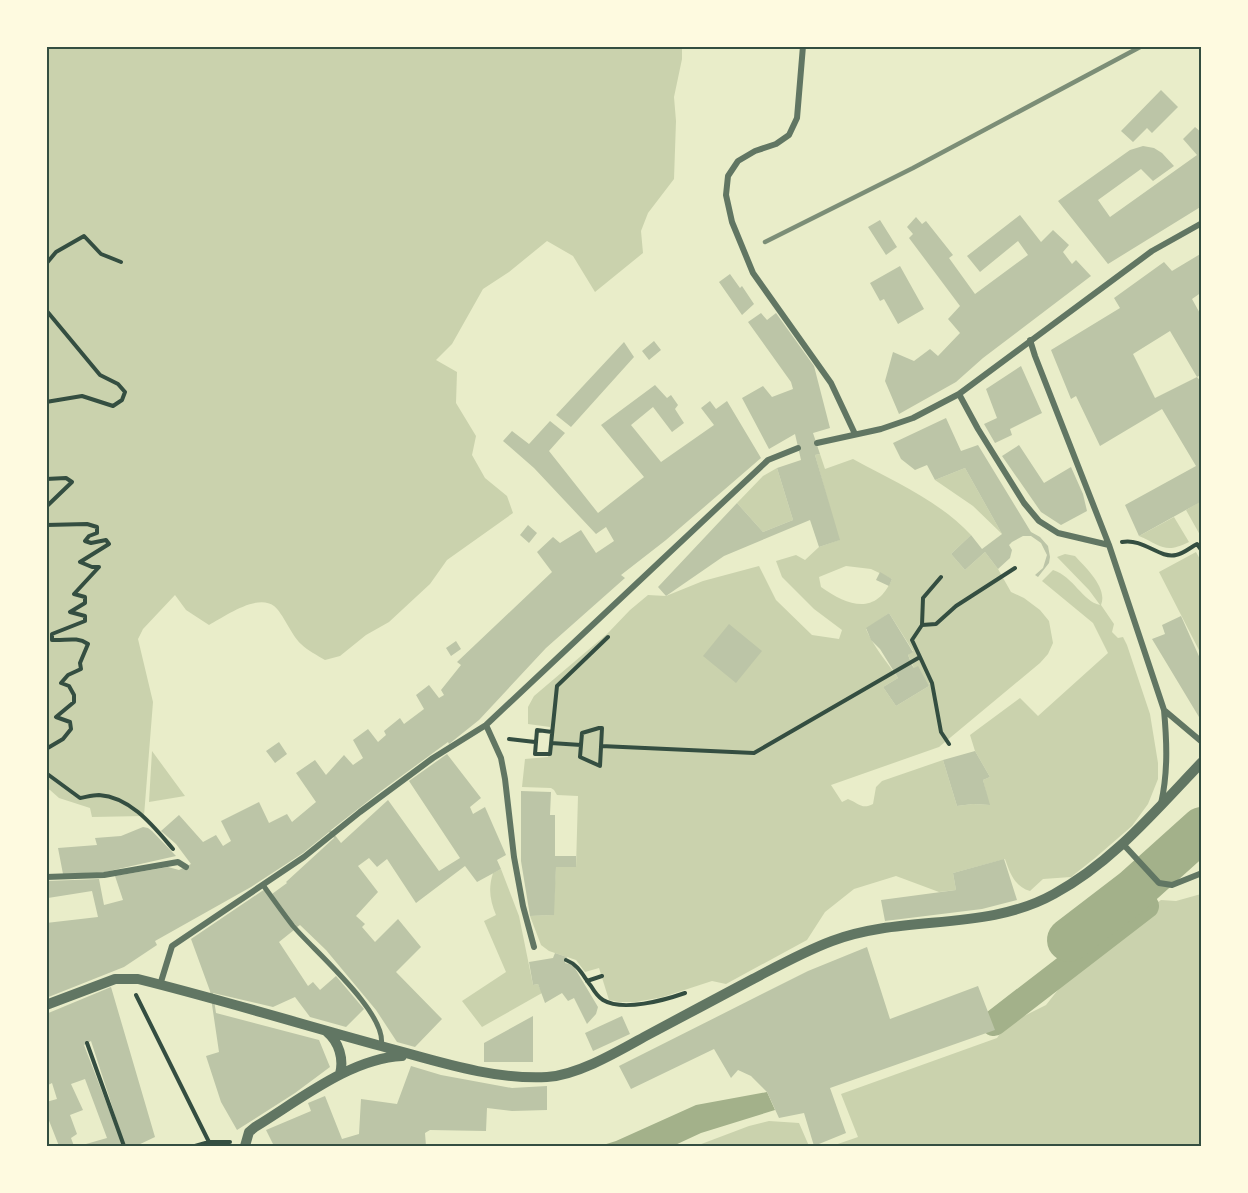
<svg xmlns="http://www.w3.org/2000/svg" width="1248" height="1193" viewBox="0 0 1248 1193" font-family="Lato,sans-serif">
<rect width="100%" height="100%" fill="#e9edc9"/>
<!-- green -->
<path fill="#cad2ad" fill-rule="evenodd" d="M47 47H682V59L674 97 676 121 674 179 648 213 641 231 643 253 595 292 573 256 547 241 509 272 483 289 452 344 436 360 457 372 456 403 476 436 472 455 485 478 507 496 513 513 447 560 430 584 389 622 366 635 340 656 325 660C317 655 308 651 301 644 291 635 283 613 274 606 257 593 224 617 209 625L186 610 175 595 143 629 138 639 153 702 144 816 92 817 90 808 59 798 50 790 47 789Z
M820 454 825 469 853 459C895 482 938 500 971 535L951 554 965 570 985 552 998 569 1011 592 1024 598 1040 610 1049 621 1053 643 1048 654 1040 663 939 747 831 785 842 802 848 799C858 803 862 810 873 804L876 787 882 781 943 760 957 806 973 804 989 805 983 780 990 777 975 751 970 735 1020 698 1038 716 1108 653 1093 623 1042 581 1053 570C1074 577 1082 601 1100 605L1089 590 1057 557 1065 554 1075 556C1086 568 1108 588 1101 605L1114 624 1112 632 1118 638 1123 637 1127 645 1150 714 1158 763V779L1148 804 1132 826 1095 858 1071 877 1043 879 1030 891C1014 886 1010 873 1005 859L953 873 956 890 939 892 896 876 854 889 825 912 807 940 726 984 712 981 663 997 636 1002H619L609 1000 599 968 585 972 576 960 549 951 541 945 530 916 553 915 556 867H576L578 796 557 795 554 790 551 788 522 787 525 759 548 757 550 727 528 724V707L534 696 607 634 630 610 648 595 666 596 703 581 759 566 776 600 812 635 839 639 842 630 814 609 782 577 776 561 796 555 805 560 819 547 839 540 815 455ZM846 566 871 569 892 579C876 616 848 606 821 587L819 577ZM889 613 913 651 908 655 914 668 929 686 896 706 883 687 898 678C887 662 873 646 866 629Z
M777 468 793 520 763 532 737 503 763 476Z
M965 468 1002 534 973 506 935 480Z
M1201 501V535H1200L1186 510Z
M1174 517 1189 542C1165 554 1162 546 1139 536Z
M1196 552 1201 561V654L1159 572Z
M152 751 185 796 149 802Z
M501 869 519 916 533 985 538 984 542 993 482 1027 462 1001 506 972 484 921 496 915C490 900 488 889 493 873Z
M1201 894V1146H832L858 1137 841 1094 997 1038 1006 1025 1046 1005 1069 976 1064 969 1161 900 1176 901Z
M769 1121 799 1123 809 1146H696L749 1126Z"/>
<!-- water -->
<path fill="#a3b18a" d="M767 1092 775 1110 701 1133 673 1146H600L616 1141 696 1105Z"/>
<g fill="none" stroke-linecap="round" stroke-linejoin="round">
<!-- canal -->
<path stroke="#a3b18a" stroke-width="26" d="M994 1023 1146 906"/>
<!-- river -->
<path stroke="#a3b18a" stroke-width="44" d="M1069 940 1133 891 1202 829"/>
</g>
<!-- building -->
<path fill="#bcc5a7" d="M1161 90 1178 107 1152 133 1147 128 1133 142 1121 131Z
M1195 127 1202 133V206L1108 264 1058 201 1130 150 1143 146 1154 148 1162 153 1174 166 1153 181 1141 169 1098 200 1110 217 1197 155 1183 139Z
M1020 215 1041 242 1053 230 1069 245 1063 252 1072 264 1076 260 1091 276 983 358 956 382 899 414 885 381 893 352 914 361 930 349 938 356 960 333 948 319 960 306 909 238 913 234 907 227 916 217 922 224 926 221 953 255 949 258 975 294 1028 255 1018 241 980 272 967 256Z
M880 220 897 247 886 255 868 227Z
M1202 253V292L1192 299 1202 317V374L1197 377 1170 331 1133 354 1155 398 1197 377 1202 383V501L1139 536 1125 505 1196 466 1162 409 1100 446 1076 396 1071 399 1051 350 1120 308 1114 298 1164 262 1172 271Z
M900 266 924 309 898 324 884 299 880 301 870 283Z
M730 274 740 288 742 286 754 304 742 315 719 282Z
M761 313 767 320 776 313 814 366 830 428 813 433 820 454 815 455 840 540 819 547 810 520 724 556 666 596 658 587 737 503 763 532 793 520 777 468 801 460 795 434 769 449 742 398 763 386 772 397 793 389 791 382 748 322Z
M654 341 661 350 649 360 642 351Z
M624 342 634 357 571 427 556 415Z
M1021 366 1042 413 1010 429 1012 435 995 443 984 424 997 418 986 389Z
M655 385 667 398 671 395 678 405 675 409 684 423 672 432 653 407 631 425 661 462 714 425 701 408 710 401 716 409 727 401 761 458 666 540 621 575 625 578 546 648 479 720 449 744 448 742 381 791 331 830 341 843 388 800 439 871 460 858 409 781 447 754 481 798 470 807 473 814 485 807 506 855 497 860 501 869 477 882 465 866 416 903 387 859 377 867 369 858 358 866 378 892 356 916 365 924 362 927 375 942 398 919 421 947 396 972 442 1019 415 1047 397 1042 376 1010 326 950 300 925 297 927 272 894 287 883 286 882 334 838 329 832 303 853 251 887 155 941 157 945 124 967 46 998V923L98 917 92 891 48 898 46 881 99 879 104 905 123 900 115 876 168 867 179 870 191 864 176 844 161 831 179 815 203 842 216 835 223 846 231 841 221 821 259 802 269 823 287 814 292 822 316 802 296 773 315 760 326 775 344 755 353 765 363 758 353 740 368 729 378 742 386 735 384 731 400 718 404 724 424 709 416 695 429 685 439 698 444 695 441 690 461 665 457 662 552 572 537 552 553 537 560 543 581 530 596 553 614 541 606 527 596 534 534 468 503 441 512 431 529 444 550 421 565 433 549 451 598 513 644 477 601 425Z
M946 418 961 451 978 445 1031 532 1040 537 1048 546 1050 557 1049 563 1038 577 1035 575 1043 568 1047 555 1041 543 1031 536H1023L1012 542 1009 545 1012 550 1010 558 998 569 985 552 965 570 951 554 971 535 982 549 1002 534 965 468 935 480 927 465 915 470 901 459 893 443Z
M1019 445 1044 483 1071 467 1083 494 1087 511 1061 525 1041 512 1002 456Z
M528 525 537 533 529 543 520 535Z
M880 572 892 579 889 586 876 580Z
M889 613 913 652 908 655 912 665 914 668 918 666 929 686 896 706 883 687 898 678 880 649 871 640 866 628Z
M1181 616 1202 663V722L1152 639 1165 634 1162 625Z
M729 624 762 651 736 683 703 656Z
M456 641 461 649 451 656 446 648Z
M279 742 287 754 275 763 266 751Z
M975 751 990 777 983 780 990 805 973 804 957 806 943 760Z
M521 791 551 792 550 815H555V856H576V867H556L554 915 530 916 521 861Z
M143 827 148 828 152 831 176 856 105 872 63 874 58 848 97 845 95 838 121 836Z
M1004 859 1017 900 982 909 885 921 881 900 956 890 953 873Z
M265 889 294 930 279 942 308 986 313 982 320 990 336 976 364 1009 346 1027 310 1017 295 997 273 1007 213 993 216 1013 319 1040 330 1067 295 1093 237 1130 221 1102 206 1056 219 1052 210 991 191 939Z
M867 947 890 1019 978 986 995 1030 830 1088 846 1133 814 1146 804 1113 779 1118 767 1092 751 1076 738 1070 731 1078 714 1049 631 1089 619 1066 808 971Z
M555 953 567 957 565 963 573 965 598 1007 596 1014 587 1024 574 998 568 1001 562 993 545 1003 538 984 533 985 529 962 553 958Z
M111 987 155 1137 136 1146H125L91 1041 84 1045 123 1146H79L107 1138 85 1079 71 1084 83 1110 70 1115 77 1134 71 1138 74 1146H59L46 1113V1102L57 1099 52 1083 46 1086V1014Z
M533 1016V1062H484V1043Z
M622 1016 630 1034 593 1051 585 1033Z
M411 1066 441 1075 512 1088 547 1086V1110L512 1111 487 1108 486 1131 430 1130 425 1133 426 1146H274L266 1130 311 1111 308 1103 325 1096 342 1139 359 1134 361 1099 397 1104Z"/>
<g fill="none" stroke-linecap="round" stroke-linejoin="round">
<!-- path -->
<path stroke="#344e41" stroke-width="4" d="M46 264 56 252 84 236 101 254 121 262
M46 310 100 375 118 384 125 392 122 400 113 406 82 396 46 402
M46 479 66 478 72 482 46 507
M46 525 87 524 97 527V533L89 536 85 541 91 543 106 540 109 544 80 562 92 567H99L74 594 85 597V603L70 612 85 616V621L52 634V640C66 641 76 636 88 644L80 663 81 669 68 675 61 683 69 686 74 695V702L56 717 70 722 71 729 63 739 46 749
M1122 542C1144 538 1159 559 1176 555 1183 554 1191 547 1197 544L1202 551
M922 625 936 624 956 606 1015 568
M920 657 912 640 922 625 923 598 941 577
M599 728H602L600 766 580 757 582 733Z
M552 732 537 730 535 754H550L557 686 608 637
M509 739 535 742
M551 743 581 745
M601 746 754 753 920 657 932 683 941 732 949 744
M46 773 80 798C86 797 93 795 99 795 131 797 154 827 173 849
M566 960C579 965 583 976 591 986 594 991 598 997 603 1000 623 1012 665 1000 685 993
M587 981 602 976
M136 995 209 1142H230
M87 1043 124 1146
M195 1146 209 1142"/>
<!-- pedestrian -->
<path stroke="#617663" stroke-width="5" d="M263 885C273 899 283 913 293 926 313 950 389 1014 381 1046"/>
<!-- minor -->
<path stroke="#617663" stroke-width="6" d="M803 46 797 118 789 135 776 144 755 151 738 161 728 176 726 195 732 222 753 273 831 383 855 434
M1030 340 1035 356 1109 545 1164 710 1202 742
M959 394 978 429 1024 503 1039 521 1058 533 1109 545
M817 443 881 429 913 418 959 394 1152 251 1202 223
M486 725 501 758 505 779 514 857 523 906 534 947
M1161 804C1168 772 1167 743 1164 710
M1123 844 1159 883 1172 885 1202 873
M46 877 104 875 178 862 186 867
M160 985 172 946 304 857 360 812 433 758 486 725 768 460 798 448"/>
<!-- tertiary -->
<path stroke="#617663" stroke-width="10" d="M46 1005 115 979H138C219 999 300 1024 381 1046 434 1060 491 1080 547 1077 578 1075 617 1052 644 1037 680 1018 717 998 753 979 778 966 805 951 832 941 904 914 986 932 1054 894 1113 862 1156 810 1202 762
M327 1032C339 1042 344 1059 340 1074
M245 1146 249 1132 255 1127C298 1101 351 1058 402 1056"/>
<!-- rail -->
<path stroke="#7c8e77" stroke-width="4.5" d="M765 242 913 168 1142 46"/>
</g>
<!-- border -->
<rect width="1248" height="1193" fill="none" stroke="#fefae0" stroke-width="96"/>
<rect x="48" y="48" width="1152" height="1097" fill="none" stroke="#344e41" stroke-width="2"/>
</svg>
